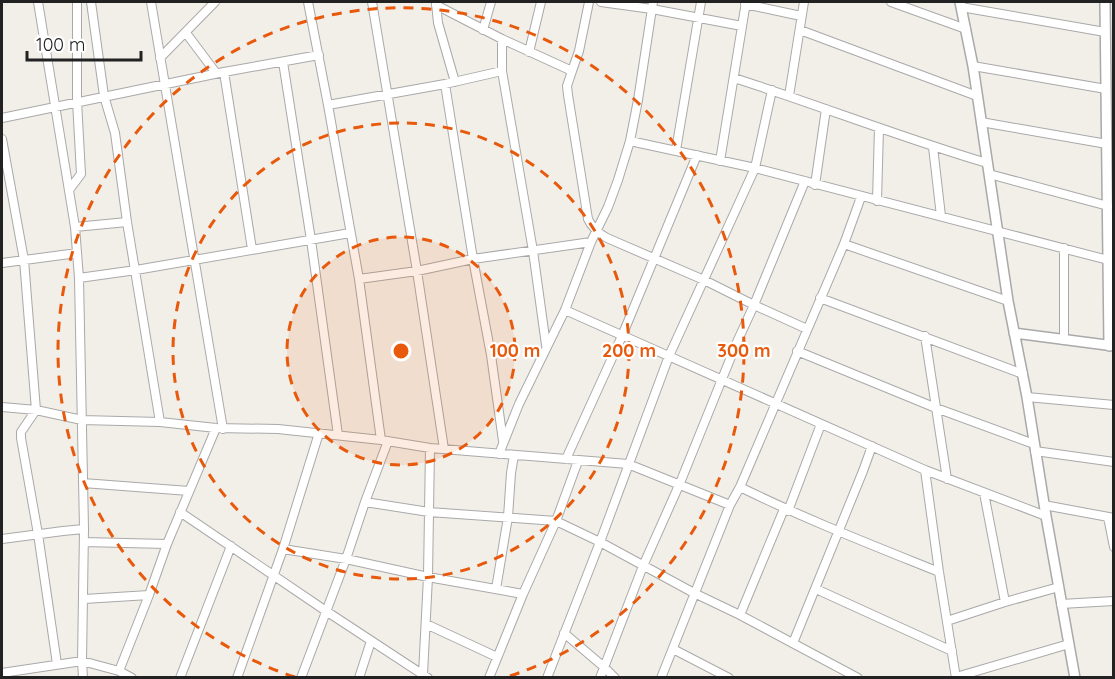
<svg xmlns="http://www.w3.org/2000/svg" width="1115" height="679" viewBox="0 0 1115 679" font-family="Quicksand,sans-serif">
<rect width="100%" height="100%" fill="#f2efe9"/>
<g fill="none" stroke-linecap="round" stroke-linejoin="round">
<!-- minor casing -->
<g stroke="#a9a9a9" stroke-width="10">
<path id="minor" d="M38 2 75 227 79 278 84 529 82 661 83 678
M91 2 104 96 115 133 127 222 160 422
M151 2 223 429
M308 2 328 105 359 279 381 440
M372 2 417 271 444 449
M601 2 652 9 742 26
M891 2 966 29
M436 3 438 23 455 82
M745 4 801 16
M436 5 502 39 572 71 567 86 568 95 588 219C592 228 598 233 607 238L704 280 754 305 807 329
M961 7 1105 32
M483 30 491 2
M800 30 977 96
M186 33 216 73
M529 52 541 2
M160 58 215 2
M283 62 311 240 338 435
M973 66 1106 89
M502 71 533 251 546 345
M572 71 579 51 589 2
M224 72 252 249
M734 78C819 105 902 138 987 163
M445 84 473 259 491 355 503 441
M789 96 804 2
M328 105 445 84 502 71V39
M2 118 224 72 319 55
M981 122 1107 144
M2 139 24 260 36 410 21 432V438L38 534 57 664
M630 141 755 168 1108 260
M933 147 941 216
M676 150 701 2
M720 161 746 2
M989 174 1108 206
M815 185 826 109
M69 190 81 174 77 101V2
M877 201 879 128
M75 227 127 222
M844 244 1008 301
M1064 248V340
M2 263 77 253
M79 278 136 270 350 233
M359 279 417 271 473 259 591 242
M820 298 1023 374
M565 310 925 470 1046 516
M925 336 947 479
M797 351 936 408 1034 444
M1027 397 1114 405
M2 407 36 410 82 420 160 422 216 428 278 429 381 440 430 448 628 464 730 505
M1035 451 1114 462
M499 454 519 404 565 310 591 242 608 207 618 180 630 141 638 100 653 2
M566 459 622 336 697 155
M925 470 939 572 956 678
M83 483 189 491
M740 487C805 519 872 545 939 572
M984 493 1005 602
M365 502 429 512 556 521 600 542 694 593 740 615 858 678
M1044 505 1114 518
M788 511 821 424
M180 512 326 611 428 678
M1108 517 1114 547
M2 539 63 531 84 529
M84 542 167 544
M283 549 346 559 428 577 523 594
M496 589 508 517 511 473 514 455
M816 589 952 651
M84 599 149 595
M1061 604 1114 601
M740 615 784 509
M947 621 1005 602 1059 587
M426 624 497 657
M564 633 604 667 615 678
M793 643 863 471 872 446
M673 649 729 678
M119 671 149 595 167 544 216 428
M2 673 82 661 119 671 132 678
M423 674 428 577 430 448
M956 677 1069 644
M180 678 231 546
M237 678 283 549 319 433
M301 678 346 559 365 502 388 441
M359 678 371 641
M489 678 523 594 556 521 578 461
M547 678 600 542 669 356 755 168 772 90
M600 678 643 566 680 483 737 342 754 305 805 181
M661 678 730 505 740 487 844 244 861 197"/>
</g>
<!-- tertiary casing -->
<g stroke="#a9a9a9" stroke-width="12">
<path id="tertiary" d="M960 2 973 66 1008 301 1027 397 1046 516 1075 678
M1105 2 1109 346
M1014 333 1114 346"/>
</g>
<!-- minor -->
<use href="#minor" stroke="#fff" stroke-width="8"/>
<!-- tertiary -->
<use href="#tertiary" stroke="#fff" stroke-width="9"/>
</g>
<!-- distance rings -->
<circle cx="401" cy="351" r="114" fill="#e8590c" fill-opacity=".12"/>
<g fill="none" stroke="#e8590c" stroke-width="3" stroke-dasharray="10 8">
<circle cx="401" cy="351" r="114"/>
<circle cx="401" cy="351" r="228"/>
<path d="M295 677A343 343 0 1 1 507 677"/>
</g>
<circle cx="401" cy="351" r="9" fill="#e8590c" stroke="#fff" stroke-width="3"/>
<g font-size="18" text-anchor="middle" font-weight="bold" fill="#e8590c" stroke="#fff" stroke-width="4.5" stroke-linejoin="round" paint-order="stroke">
<text x="515" y="357">100 m</text>
<text x="629" y="357">200 m</text>
<text x="744" y="357">300 m</text>
</g>
<!-- border -->
<rect width="1115" height="679" fill="none" stroke="#222222" stroke-width="6"/>
<!-- scale -->
<path d="M27 51v9h114v-9" fill="none" stroke="#222222" stroke-width="3"/>
<text x="36" y="51" font-size="18" fill="#222222" stroke="#ffffff" stroke-width="4.5" paint-order="stroke">100 m</text>
</svg>
